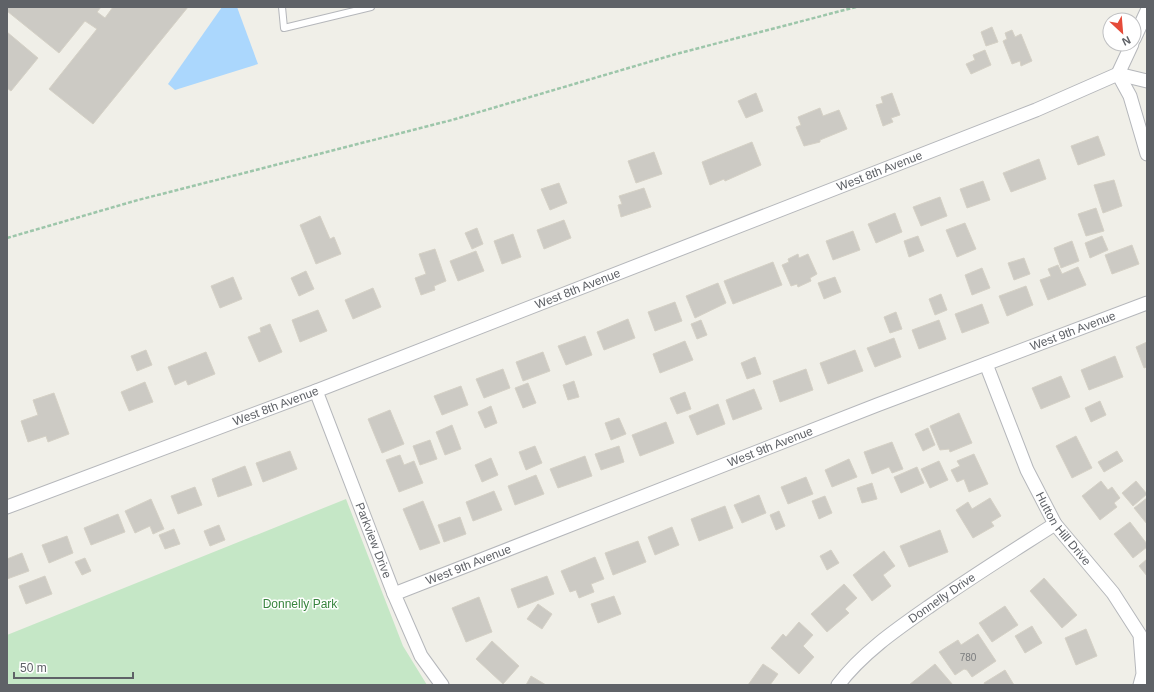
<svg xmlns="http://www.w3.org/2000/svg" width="1154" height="692" viewBox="0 0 1154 692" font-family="Helvetica,sans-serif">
<rect width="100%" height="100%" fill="#f0efe8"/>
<!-- green -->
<path fill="#c5e7c6" d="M346 499 403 646 427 685H7V635Z"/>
<!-- water -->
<path fill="#abd7fd" d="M222 7H237L258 64 175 90 168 84Z"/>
<!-- building -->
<path fill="#cccac4" stroke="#d5d1c6" d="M7 7H101L97 12 105 18 113 7H188L93 124 49 89 97 29 85 21 59 53 7 11Z
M992 27 998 42 986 46 981 32Z
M1012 30 1015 37 1021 34 1032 61 1021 66 1020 61 1012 64 1003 41 1007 39 1005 33Z
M7 32 38 58 11 91 7 88Z
M985 50 991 65 971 74 966 64 975 60 973 55Z
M756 93 763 111 746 118 738 101Z
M892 93 900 115 891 118 893 122 883 126 876 105 883 103 881 97Z
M820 108 823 116 839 110 847 129 820 140V142L804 146 796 127 801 125 798 117Z
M1098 136 1105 155 1078 165 1071 146Z
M752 142 761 165 725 181 724 179 710 185 702 162Z
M654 152 662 174 636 183 628 161Z
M1039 159 1046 179 1011 192 1003 173Z
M1114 180 1122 206 1103 213 1094 185Z
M983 181 990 200 967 208 960 189Z
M559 183 567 203 550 210 541 189Z
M644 188 651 207 621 217 618 205 622 204 619 196Z
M940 197 947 216 921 226 913 207Z
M1096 208 1104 231 1086 236 1078 214Z
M895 213 902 232 876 243 868 224Z
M320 216 330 239 334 237 341 254 316 264 300 225Z
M564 220 571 238 544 249 537 230Z
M965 223 976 249 957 257 946 230Z
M477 228 483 244 472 249 465 233Z
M853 231 860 250 833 260 826 241Z
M513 234 521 257 502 264 494 241Z
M918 236 924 251 909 257 904 241Z
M1102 236 1108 250 1090 258 1085 243Z
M1072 241 1079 261 1061 268 1054 248Z
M1132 245 1139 264 1112 274 1105 255Z
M435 249 446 281 434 286 435 290 421 295 415 278 426 274 419 254Z
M476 251 484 271 458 281 450 261Z
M798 254 799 258 808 254 817 274 810 278 811 281 798 287 797 284 791 286 782 265 789 262 788 259Z
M1024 258 1030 274 1014 280 1008 263Z
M773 262 782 285 733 304 724 281Z
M1058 265 1062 274 1078 267 1086 285 1048 300 1040 280 1051 276 1048 269Z
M982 268 990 288 972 295 965 275Z
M306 271 314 289 299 296 291 278Z
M233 277 242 299 220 308 211 286Z
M835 277 841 292 824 299 818 283Z
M718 283 726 303 695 318 686 296Z
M1026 286 1033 305 1007 316 999 296Z
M373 288 381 307 353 319 345 300Z
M941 294 947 310 935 315 929 299Z
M675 302 682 321 655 331 648 312Z
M982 304 989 323 962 333 955 314Z
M318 310 327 331 300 342 292 320Z
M896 312 902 329 890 333 884 317Z
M628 319 635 338 604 350 597 332Z
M701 320 707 335 697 339 691 324Z
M939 320 946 339 919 349 912 330Z
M270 324 282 352 259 362 248 337 261 332 260 328Z
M585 336 592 355 566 365 558 346Z
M894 338 901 357 875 367 867 348Z
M685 341 693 360 660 373 653 354Z
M1147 342V367L1144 368 1136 347Z
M146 350 152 365 137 371 131 356Z
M855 350 863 371 828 384 820 363Z
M206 352 215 374 188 385 186 380 175 385 168 367Z
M543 352 550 371 523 381 516 362Z
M1115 356 1123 377 1089 390 1081 370Z
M755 357 761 374 747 379 741 363Z
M503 369 510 388 484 398 476 379Z
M806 369 813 390 780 402 773 381Z
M1061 376 1070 397 1041 409 1032 388Z
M574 381 579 397 568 400 563 385Z
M145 382 153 402 129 411 121 392Z
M528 383 536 403 523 408 515 388Z
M461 386 468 405 442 415 434 396Z
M754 389 762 409 733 420 726 400Z
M685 392 691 409 677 414 670 398Z
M54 393 69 434 48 442 46 436 28 442 21 421 38 415 33 400Z
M1100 401 1106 415 1091 422 1085 408Z
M718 404 725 424 697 435 689 416Z
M491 406 497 423 485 428 478 412Z
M390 410 404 444 382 453 368 419Z
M959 413 972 443 950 452 949 449 940 450 930 426Z
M619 418 626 434 611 440 605 423Z
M666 422 674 443 640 456 632 435Z
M452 425 461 449 445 455 436 432Z
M928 428 935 445 923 451 915 434Z
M1076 436 1092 468 1072 478 1056 446Z
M430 440 437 459 420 465 413 446Z
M892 442 903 469 892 473 889 467 872 474 864 452Z
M535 446 542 463 526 470 519 452Z
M619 446 624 462 601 470 595 454Z
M290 451 297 469 263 482 256 463Z
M1117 451 1123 461 1104 472 1098 462Z
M974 454 988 484 969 492 964 479 957 482 951 470 960 466 957 461Z
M400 455 404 465 414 461 423 483 399 492 386 460Z
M585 456 592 476 558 488 550 469Z
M491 458 498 475 482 482 475 465Z
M849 459 857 477 832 487 825 470Z
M939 461 948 480 930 488 921 469Z
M245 466 252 485 218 497 212 479Z
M917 467 924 483 901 493 894 477Z
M536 475 544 494 515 505 508 486Z
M806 477 813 494 788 504 781 487Z
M1101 481 1108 490 1112 487 1120 498 1114 503 1117 507 1100 520 1082 496Z
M1136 481 1147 494 1133 506 1122 493Z
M872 483 877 499 862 503 857 488Z
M195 487 202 505 178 514 171 496Z
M494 491 502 510 473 521 466 502Z
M759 495 766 513 742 523 734 505Z
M825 496 832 513 819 519 812 501Z
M990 498 1001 516 991 522 994 526 973 538 956 510 968 502 972 509Z
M1147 498V524L1134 508Z
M151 499 164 529 153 534 150 526 135 533 125 511Z
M423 501 440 543 420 550 403 509Z
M725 506 733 528 699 541 691 519Z
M779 511 785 526 776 530 770 515Z
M118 514 125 532 91 545 84 528Z
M460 517 466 534 444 542 438 525Z
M1130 522 1147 544V547L1133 558 1114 534Z
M219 525 225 540 210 546 204 531Z
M672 527 679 545 655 555 648 537Z
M174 529 180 544 165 549 159 535Z
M940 530 948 552 909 567 900 546Z
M67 536 73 553 49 563 42 545Z
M638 541 646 562 613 575 605 553Z
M831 550 839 563 827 570 820 556Z
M884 551 895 566 883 575 891 586 872 601 853 575Z
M22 553 29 571 7 579V559Z
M595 557 604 579 591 584 594 592 579 598 576 590 570 592 561 571Z
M85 558 91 571 82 575 75 562Z
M1147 559V576L1139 566Z
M45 576 52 594 26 604 19 586Z
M547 576 554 594 518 608 511 589Z
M1044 578 1077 615 1062 628 1030 591Z
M844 584 857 598 845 609 849 613 827 632 811 614Z
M614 596 621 614 598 623 591 604Z
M479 597 492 632 466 642 452 608Z
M538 604 552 614 542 629 527 619Z
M1005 606 1018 625 992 642 979 623Z
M799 622 813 635 803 646 814 657 799 674 771 648 783 634 786 637Z
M1032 626 1042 643 1025 653 1015 636Z
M1086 629 1097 656 1076 665 1065 638Z
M978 634 996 661 972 677 967 670 964 669 955 675 939 652 958 640 961 645Z
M492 641 519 666 503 684 476 659Z
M763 664 778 674 770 685H748Z
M935 664 953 685H909Z
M1005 670 1014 685H985L984 683Z
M531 676 546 685H526Z"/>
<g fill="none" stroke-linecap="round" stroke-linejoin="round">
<!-- lane casing -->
<g stroke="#b5b7bb" stroke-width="8">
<path id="lane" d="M282 7 284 28 371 7"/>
</g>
<!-- street casing -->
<g stroke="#b5b7bb" stroke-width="15">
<g id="street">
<path d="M1134 39 1147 11"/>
<path d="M1118 74 1130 96 1147 154"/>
<path d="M1118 74 1132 44"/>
<path id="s1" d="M986 364 1027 470 1055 524 1113 593 1140 635 1143 674 1140 685"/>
<path id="s2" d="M316 391 394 594 421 656 442 685"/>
<path id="s3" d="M7 507 316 391 1036 110 1118 74 1147 81"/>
<path id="s4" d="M394 594 877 405 1147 303"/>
<path id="s5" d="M838 685C862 653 897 629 930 606 971 577 1013 551 1055 524"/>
</g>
</g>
<!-- path -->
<path stroke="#9dc6aa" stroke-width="2.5" stroke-dasharray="4 2" stroke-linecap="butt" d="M7 238 138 200 452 120 676 54 856 7"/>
<!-- lane -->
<use href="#lane" stroke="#fff" stroke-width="6"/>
<!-- street -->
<use href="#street" stroke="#fff" stroke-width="13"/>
</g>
<g text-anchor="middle" stroke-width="3" stroke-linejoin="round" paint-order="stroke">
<!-- number labels -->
<g font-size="10" fill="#7a7c7e">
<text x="968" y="661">780</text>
</g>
<!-- street labels -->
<g font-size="12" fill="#5f6267" stroke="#fff">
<text dy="4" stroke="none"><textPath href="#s3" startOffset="935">West 8th Avenue</textPath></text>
<text dy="4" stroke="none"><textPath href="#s3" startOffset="611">West 8th Avenue</textPath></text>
<text dy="4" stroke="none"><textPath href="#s4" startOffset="728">West 9th Avenue</textPath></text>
<text dy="4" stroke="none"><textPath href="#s3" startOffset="287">West 8th Avenue</textPath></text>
<text dy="4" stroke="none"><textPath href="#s4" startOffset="404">West 9th Avenue</textPath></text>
<text dy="4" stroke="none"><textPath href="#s1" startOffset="183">Hutton Hill Drive</textPath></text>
<text dy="4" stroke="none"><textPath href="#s2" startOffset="160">Parkview Drive</textPath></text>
<text dy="4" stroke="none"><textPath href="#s4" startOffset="80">West 9th Avenue</textPath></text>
<text dy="4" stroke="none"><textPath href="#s5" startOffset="136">Donnelly Drive</textPath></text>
</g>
<!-- park labels -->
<g font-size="12" fill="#38853e" stroke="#fff">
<text x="300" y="608">Donnelly Park</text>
</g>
</g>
<!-- border -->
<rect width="1154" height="692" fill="none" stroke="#5f6267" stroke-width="16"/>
<!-- north arrow -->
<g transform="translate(1122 32) rotate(154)"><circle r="19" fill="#ffffff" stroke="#bfc0c2"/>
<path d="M0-3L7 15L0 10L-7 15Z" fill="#e54b39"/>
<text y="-6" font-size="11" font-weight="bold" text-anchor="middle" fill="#5f6267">N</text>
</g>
<!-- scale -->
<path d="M14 672v6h119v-6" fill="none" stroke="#5f6267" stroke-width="2"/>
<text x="20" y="672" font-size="12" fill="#5f6267" stroke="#ffffff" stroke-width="3" paint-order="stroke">50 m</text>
</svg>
